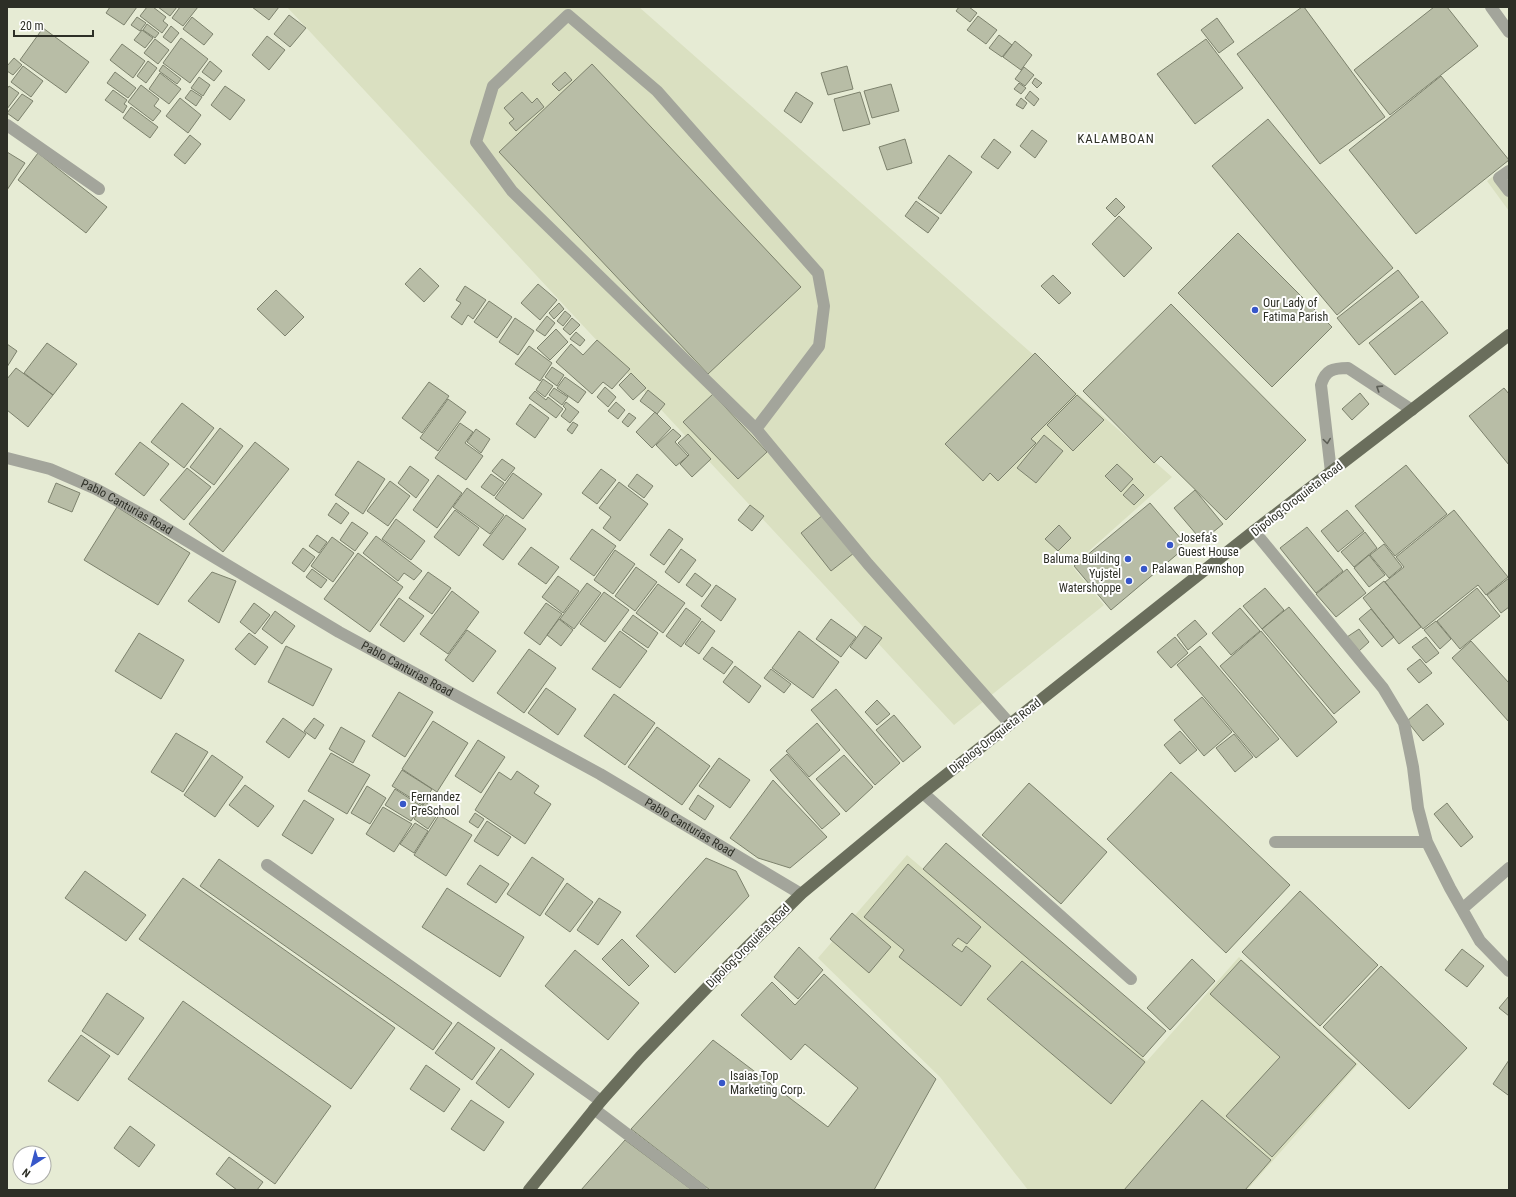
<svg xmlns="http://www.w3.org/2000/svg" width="1516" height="1197" viewBox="0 0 1516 1197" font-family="'Roboto Condensed',sans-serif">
<rect width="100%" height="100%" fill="#e6ebd4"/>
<!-- built -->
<path fill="#dae0c1" d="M287 7H639L1172 477 1072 566 1104 605 954 725Z
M1509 164V211L1487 181Z
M907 855 1147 1061 1239 957 1358 1064 1247 1190H1028L940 1077 818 958Z"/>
<!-- building -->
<path fill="#b8bda6" stroke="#7d826d" d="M110 7H137L124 25 106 13Z
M147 7H153L166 17 163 21 168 25 162 33 140 16Z
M158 7H177L170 16Z
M180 7H198L183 26 172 18Z
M252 7H279L269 20Z
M959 7H969L977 13 970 22 956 11Z
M1302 7H1304L1385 117 1320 164 1237 54Z
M1434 7H1447L1478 46 1390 115 1354 70Z
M289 15 306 28 290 47 274 34Z
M978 16 997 30 986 44 967 30Z
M137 17 146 23 140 31 131 25Z
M192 17 213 34 204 45 183 29Z
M1217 18 1234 42 1219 53 1201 30Z
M147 24 159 33 155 38 143 30Z
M171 26 179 33 171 43 163 37Z
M43 28 89 62 66 93 20 60Z
M142 30 153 38 145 48 134 40Z
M999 35 1012 45 1002 57 989 48Z
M267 36 285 50 269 70 252 55Z
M181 38 208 59 190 83 163 63Z
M155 39 169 50 158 64 144 53Z
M1206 39 1243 88 1195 124 1157 74Z
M1015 41 1032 55 1021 70 1003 57Z
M122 44 145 61 133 78 110 60Z
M14 58 22 65 13 75 7 71V66Z
M148 61 157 68 146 83 137 76Z
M210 61 222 71 214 81 202 72Z
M592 64 801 287 708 374 499 152Z
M163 65 181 79 177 84 159 71Z
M23 66 43 81 31 97 11 82Z
M847 66 853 89 828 95 821 73Z
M1024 67 1034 75 1025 86 1015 79Z
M115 72 136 88 128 98 107 83Z
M565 72 572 80 559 91 552 84Z
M160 73 181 89 169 104 149 89Z
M1441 76 1509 160 1416 234 1349 150Z
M199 77 210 85 203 96 191 88Z
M1035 78 1042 83 1037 88 1032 83Z
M1019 83 1026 88 1021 94 1014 89Z
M891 84 899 111 872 118 864 91Z
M141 85 159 99 154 106 161 111 153 121 128 102Z
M9 86 19 93 7 109V89Z
M225 86 245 100 230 120 211 105Z
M113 90 127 100 124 104 127 106 123 113 105 100Z
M191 90 202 97 196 106 185 98Z
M1030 91 1039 99 1034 106 1025 98Z
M522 92 532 103 537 98 544 107 516 131 509 123 514 119 504 108Z
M796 92 813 103 801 123 784 111Z
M860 92 870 124 843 131 834 99Z
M22 94 33 101 18 121 7 113Z
M180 98 201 115 188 133 166 116Z
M1021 98 1027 103 1023 109 1016 105Z
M131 107 158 127 150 138 123 118Z
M1268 119 1393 268 1337 315 1212 166Z
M1032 130 1047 141 1035 158 1020 146Z
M190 135 201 144 185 164 174 155Z
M905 139 912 163 887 170 879 147Z
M994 139 1011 152 998 169 981 157Z
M7 152 25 163 7 190Z
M38 153 107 207 86 233 18 180Z
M949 155 972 172 941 214 918 198Z
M1116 198 1125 207 1115 217 1106 208Z
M916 201 939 218 928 233 905 216Z
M1119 216 1152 248 1124 277 1092 244Z
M1238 233 1332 327 1272 387 1178 293Z
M420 268 439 286 424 302 405 284Z
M1398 270 1419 297 1359 345 1337 318Z
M1053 275 1071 293 1059 304 1041 286Z
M538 284 557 300 540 320 521 303Z
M465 286 486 300 473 319 468 315 462 325 451 317 461 303 456 300Z
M276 290 304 317 285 336 257 309Z
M489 301 512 317 497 338 474 322Z
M1422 301 1448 333 1395 375 1369 343Z
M559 303 564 309 554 319 549 313Z
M1171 304 1306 440 1226 520 1161 456 1154 463 1083 391Z
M565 311 571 316 563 326 557 321Z
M547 316 555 323 545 336 536 330Z
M515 318 534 331 518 355 499 342Z
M572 318 580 325 570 335 563 329Z
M556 329 568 342 550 360 537 348Z
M576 332 585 340 580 346 570 339Z
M597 340 630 369 612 389 603 382 592 394 556 362 571 344 583 355Z
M47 343 77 364 53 395 24 373Z
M7 344 17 351 7 367Z
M529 346 552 363 540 381 515 364Z
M1035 353 1076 394 1031 439 1036 443 998 481 990 473 983 481 945 444Z
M552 367 564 375 557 386 545 377Z
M16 368 53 395 28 427 7 410V379Z
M631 373 646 388 633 400 619 385Z
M565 377 586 392 578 403 557 388Z
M543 379 553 386 545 397 536 390Z
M429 382 449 396 422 433 402 418Z
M605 387 616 397 608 407 597 397Z
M554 388 568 397 562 405 549 395Z
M1504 388 1509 394V465L1469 416Z
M648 390 665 404 657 414 640 401Z
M535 391 546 400 548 397 563 409 556 418 529 398Z
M1360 393 1369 404 1352 420 1342 409Z
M713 394 767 452 738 479 683 422Z
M1077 395 1104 420 1073 451 1047 425Z
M448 399 466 412 438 451 420 438Z
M566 402 579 412 570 423 561 416 566 409 563 406Z
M616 402 625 410 618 419 608 411Z
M182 403 214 428 184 468 151 442Z
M530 404 549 418 535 438 516 424Z
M655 412 671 428 652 448 636 432Z
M629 413 636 418 628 427 622 422Z
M573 422 578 425 572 434 567 430Z
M460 423 473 432 465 443 483 456 466 480 435 458Z
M220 428 243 446 214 485 190 467Z
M476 429 490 439 481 453 467 442Z
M673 429 681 436 675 442 688 456 676 466 656 445Z
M688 434 711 459 692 477 680 464 689 455 678 443Z
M1044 435 1063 451 1036 483 1017 468Z
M140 442 169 464 144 496 115 474Z
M255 442 289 469 223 552 189 524Z
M502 459 515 468 505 481 492 471Z
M358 461 385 479 363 514 335 495Z
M1117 464 1133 479 1121 492 1105 476Z
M1406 465 1447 514 1395 556 1355 506Z
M410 466 429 480 416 498 398 483Z
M187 468 211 487 184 520 160 500Z
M601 469 616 480 597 504 582 493Z
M513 473 542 494 523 519 495 498Z
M491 474 504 483 494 496 481 487Z
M637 474 653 486 644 498 628 486Z
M438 475 462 493 437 528 413 510Z
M390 481 410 496 388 526 367 511Z
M619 482 648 504 620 541 603 528 611 517 599 508Z
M56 483 80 493 72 512 48 502Z
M1133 484 1144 495 1134 505 1123 495Z
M467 488 504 515 490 534 453 507Z
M1195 490 1223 524 1202 541 1174 508Z
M336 503 349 513 341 524 328 515Z
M1150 503 1182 540 1181 551 1111 610 1074 566Z
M750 505 764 516 752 531 738 520Z
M117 507 190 553 158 605 84 560Z
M455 510 479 528 459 556 434 537Z
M1347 510 1364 531 1338 552 1321 531Z
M1454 510 1508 577 1486 595 1478 585 1423 629 1385 582 1404 567 1396 557Z
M506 515 526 529 503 560 483 545Z
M823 515 854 553 831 571 801 533Z
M396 519 425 541 411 560 382 539Z
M352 522 368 533 355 551 340 540Z
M1059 525 1071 538 1058 551 1045 539Z
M1307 527 1343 571 1316 593 1280 548Z
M592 529 616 546 594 576 570 559Z
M669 529 683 539 664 565 650 555Z
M1365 532 1377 548 1354 567 1341 552Z
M317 535 327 542 319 553 309 546Z
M376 536 422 571 414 580 404 573 398 581 363 553Z
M332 537 354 553 333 582 311 566Z
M1384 544 1402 567 1389 578 1370 555Z
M531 547 559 567 546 584 518 564Z
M303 548 315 557 304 572 292 563Z
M681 549 696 560 679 583 665 572Z
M615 550 635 564 613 594 594 580Z
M358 553 403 587 370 632 324 599Z
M1369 555 1385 575 1369 587 1354 568Z
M636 567 657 582 635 611 615 596Z
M312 569 327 580 321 588 306 577Z
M1347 569 1366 593 1336 617 1316 594Z
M212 572 236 581 219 623 188 601Z
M428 572 451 588 432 614 409 598Z
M695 573 711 585 702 597 686 585Z
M558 576 579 591 563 613 542 597Z
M1509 578V607L1501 613 1487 595Z
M1384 581 1421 627 1399 644 1363 598Z
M587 583 601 593 574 629 560 619Z
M658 584 685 603 663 633 636 613Z
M716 585 736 599 721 621 701 606Z
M1265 588 1284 610 1262 629 1243 606Z
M1477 588 1500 616 1460 649 1437 621Z
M452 591 479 612 448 654 420 634Z
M604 592 629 610 605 642 580 624Z
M399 598 424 616 404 642 380 625Z
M254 603 270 615 255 634 240 622Z
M546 603 562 614 540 645 524 633Z
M1289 607 1360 692 1334 714 1262 629Z
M686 608 701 619 681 647 666 636Z
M1240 608 1260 631 1231 655 1212 633Z
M1371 609 1394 637 1382 647 1359 619Z
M275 611 295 626 282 644 262 629Z
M633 615 658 633 648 648 622 630Z
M559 619 573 630 561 646 547 635Z
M831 619 856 637 841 657 816 639Z
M1195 620 1207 634 1188 650 1177 635Z
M702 621 715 631 699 654 685 644Z
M1436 621 1451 639 1440 649 1424 630Z
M865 626 882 638 866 659 850 647Z
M1359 629 1369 642 1359 651 1347 637Z
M467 630 496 651 473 682 445 660Z
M620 631 647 651 620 688 592 669Z
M799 631 839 662 813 698 772 668Z
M1261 631 1337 722 1297 757 1220 666Z
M139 633 184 660 161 699 115 671Z
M249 633 268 647 255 665 235 649Z
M1175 637 1188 653 1171 668 1157 652Z
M1426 637 1439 653 1426 663 1412 647Z
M1471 641 1509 683V722L1452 658Z
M286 646 332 669 313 706 268 682Z
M1200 646 1279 739 1256 758 1177 665Z
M712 647 733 662 724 674 703 659Z
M529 649 556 668 524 713 497 693Z
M1420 659 1432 673 1419 683 1407 669Z
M735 666 761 686 749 703 723 682Z
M771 669 791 684 784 693 764 678Z
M546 688 576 709 558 735 528 713Z
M836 689 900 763 875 785 811 710Z
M399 692 433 712 405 757 372 736Z
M614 694 655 723 625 765 584 736Z
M1202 697 1232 732 1204 756 1174 720Z
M877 700 890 714 877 725 865 712Z
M1427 704 1444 724 1423 741 1407 721Z
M894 715 921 747 903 762 876 730Z
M283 718 306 734 289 758 266 742Z
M314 718 324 725 315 739 304 731Z
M433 721 468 743 437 792 402 769Z
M817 723 840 750 809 777 786 751Z
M341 727 365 741 353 763 329 749Z
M657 727 710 766 682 805 628 767Z
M1180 731 1197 750 1180 764 1164 745Z
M176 733 208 752 183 792 151 772Z
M1234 734 1253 757 1235 772 1216 748Z
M478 740 505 757 481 793 455 776Z
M331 753 370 775 347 814 308 791Z
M787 754 840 814 822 829 770 770Z
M212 755 243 777 215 817 184 795Z
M844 755 873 787 846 812 816 779Z
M719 758 750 780 730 808 699 786Z
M402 770 432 789 422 805 392 786Z
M517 771 539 786 534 793 551 804 525 844 475 810 499 772 511 780Z
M1171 772 1290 885 1226 953 1107 839Z
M773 780 827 837 790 868 758 858 730 838Z
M1029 783 1107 852 1061 904 982 835Z
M245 785 274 806 258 827 229 805Z
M367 786 386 798 370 824 351 813Z
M395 789 421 806 411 821 385 805Z
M698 795 714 806 705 820 689 809Z
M304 800 334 819 312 854 282 835Z
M425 802 439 812 428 829 414 819Z
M1447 803 1473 837 1461 847 1434 814Z
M383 807 412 824 394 852 366 834Z
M475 813 484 819 478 828 469 822Z
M439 815 472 835 446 876 414 855Z
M487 821 511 837 498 856 474 841Z
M415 823 428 831 414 853 400 844Z
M946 843 1166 1031 1143 1057 923 869Z
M532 857 564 879 540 916 507 894Z
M706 858 736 871 749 896 675 973 636 936Z
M219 859 452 1023 433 1050 200 886Z
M908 864 981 927 967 944 958 938 952 945 962 952 966 946 991 966 961 1006 899 957 904 950 864 917Z
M480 865 509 884 496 903 467 884Z
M85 871 146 915 126 941 65 898Z
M183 878 395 1028 351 1089 139 939Z
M567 883 593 902 570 932 545 914Z
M447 888 524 937 500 977 422 927Z
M1300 891 1378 965 1320 1026 1242 952Z
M599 898 621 912 598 945 577 930Z
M852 913 891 947 869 973 830 939Z
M622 939 649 966 629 986 602 959Z
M799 947 823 970 798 999 774 977Z
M1462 949 1484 966 1467 987 1445 970Z
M575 950 639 1003 608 1040 545 986Z
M1192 959 1215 981 1170 1030 1147 1008Z
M1241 960 1356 1064 1272 1157 1226 1116 1280 1057 1210 994Z
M1022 961 1145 1062 1111 1104 987 999Z
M1381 966 1467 1048 1409 1109 1323 1027Z
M824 974 936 1079 874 1190H710L631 1129 713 1040 828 1127 858 1088 805 1044 791 1060 741 1015 772 982 795 1005Z
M107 993 144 1018 118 1055 82 1031Z
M1509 996V1016L1499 1008Z
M183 1001 331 1106 275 1184 128 1079Z
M458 1022 495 1048 472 1080 435 1053Z
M81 1035 110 1056 78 1101 48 1081Z
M501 1049 534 1074 509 1108 476 1083Z
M1509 1060V1093L1508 1095 1493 1084Z
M426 1065 460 1089 444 1112 410 1089Z
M471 1100 504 1122 484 1151 451 1129Z
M1202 1100 1271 1160 1245 1190H1124Z
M130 1126 155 1145 139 1167 114 1148Z
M625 1140 692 1190H581Z
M229 1157 263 1182 257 1190H237L216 1174Z"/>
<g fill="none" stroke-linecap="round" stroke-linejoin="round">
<!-- lane -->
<path stroke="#a3a59b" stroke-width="12" d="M7 125 99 189
M1509 171 1499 178 1509 191
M756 429 819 346 824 306 818 273 657 91 568 15 493 86 476 142 512 191 756 429 868 564 1010 724
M1331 472 1321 385C1325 370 1333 368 1348 368L1412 410
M1254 531 1383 688 1404 723 1413 767 1418 808 1427 842 1450 888 1480 941 1509 971
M923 793 1131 979
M1275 842H1427
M267 865 601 1101
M1462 909 1509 868
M594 1109 701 1190"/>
<!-- street -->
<g stroke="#a3a59b" stroke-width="12">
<path d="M1491 7 1509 32"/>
<path id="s1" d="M7 458 50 469 96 489 154 521 339 632 600 774 801 894"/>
</g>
<!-- primary -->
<path stroke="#6a6e5c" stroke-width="12" d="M529 1190 601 1101 640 1057 722 972 801 894 923 793 1254 531 1509 335"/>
</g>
<!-- one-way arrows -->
<defs><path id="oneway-chevron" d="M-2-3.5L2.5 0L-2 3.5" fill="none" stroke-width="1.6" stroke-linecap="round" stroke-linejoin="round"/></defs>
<g stroke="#5c5e55">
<use href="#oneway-chevron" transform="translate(1379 388) rotate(-147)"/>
<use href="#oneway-chevron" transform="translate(1327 441) rotate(82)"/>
</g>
<!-- markers -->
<g fill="#3757c9" stroke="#fff" stroke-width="1.5">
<circle cx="1255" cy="310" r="4"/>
<circle cx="1170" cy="545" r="4"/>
<circle cx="1128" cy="559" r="4"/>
<circle cx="1144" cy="569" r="4"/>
<circle cx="1129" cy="581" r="4"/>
<circle cx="403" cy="804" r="4"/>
<circle cx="722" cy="1083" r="4"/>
</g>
<g text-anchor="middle" stroke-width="4" stroke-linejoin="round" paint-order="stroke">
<!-- poi labels -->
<g font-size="12" fill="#2d2f26" stroke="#fff" text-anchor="start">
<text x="1263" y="307">Our Lady of<tspan x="1263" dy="14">Fatima Parish</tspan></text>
<text x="1178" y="542">Josefa's<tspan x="1178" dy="14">Guest House</tspan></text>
<text x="1120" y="563" text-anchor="end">Baluma Building</text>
<text x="1152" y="573">Palawan Pawnshop</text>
<text x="1121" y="578" text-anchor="end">Yujstel<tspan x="1121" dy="14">Watershoppe</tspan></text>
<text x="411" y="801">Fernandez<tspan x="411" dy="14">PreSchool</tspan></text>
<text x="730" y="1080">Isaias Top<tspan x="730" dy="14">Marketing Corp.</tspan></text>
</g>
<!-- street labels -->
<g font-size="12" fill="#2d2f26" stroke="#fff">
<text transform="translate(1297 499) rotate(-38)" y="4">Dipolog-Oroquieta Road</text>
<text dy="4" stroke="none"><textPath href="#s1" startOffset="130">Pablo Canturias Road</textPath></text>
<text dy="4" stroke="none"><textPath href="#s1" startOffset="454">Pablo Canturias Road</textPath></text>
<text transform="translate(995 736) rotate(-38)" y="4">Dipolog-Oroquieta Road</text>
<text dy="4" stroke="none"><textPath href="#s1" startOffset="778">Pablo Canturias Road</textPath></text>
<text transform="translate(748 946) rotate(-45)" y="4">Dipolog-Oroquieta Road</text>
</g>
<!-- neighbourhood labels -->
<g font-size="13" letter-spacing="1" fill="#2d2f26" stroke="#fff">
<text x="1116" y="143">KALAMBOAN</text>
</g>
</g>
<!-- border -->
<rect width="1516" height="1197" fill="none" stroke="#2d2f26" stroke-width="16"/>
<!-- north arrow -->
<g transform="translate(32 1165) rotate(216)"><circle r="19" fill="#ffffff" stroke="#abaca8"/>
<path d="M0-3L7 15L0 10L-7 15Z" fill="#3757c9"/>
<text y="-6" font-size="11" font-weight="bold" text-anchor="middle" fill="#2d2f26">N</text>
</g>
<!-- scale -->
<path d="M14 30v6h79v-6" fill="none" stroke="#2d2f26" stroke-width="2"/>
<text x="20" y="30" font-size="12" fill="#2d2f26" stroke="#ffffff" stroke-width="3" paint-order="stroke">20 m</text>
</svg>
